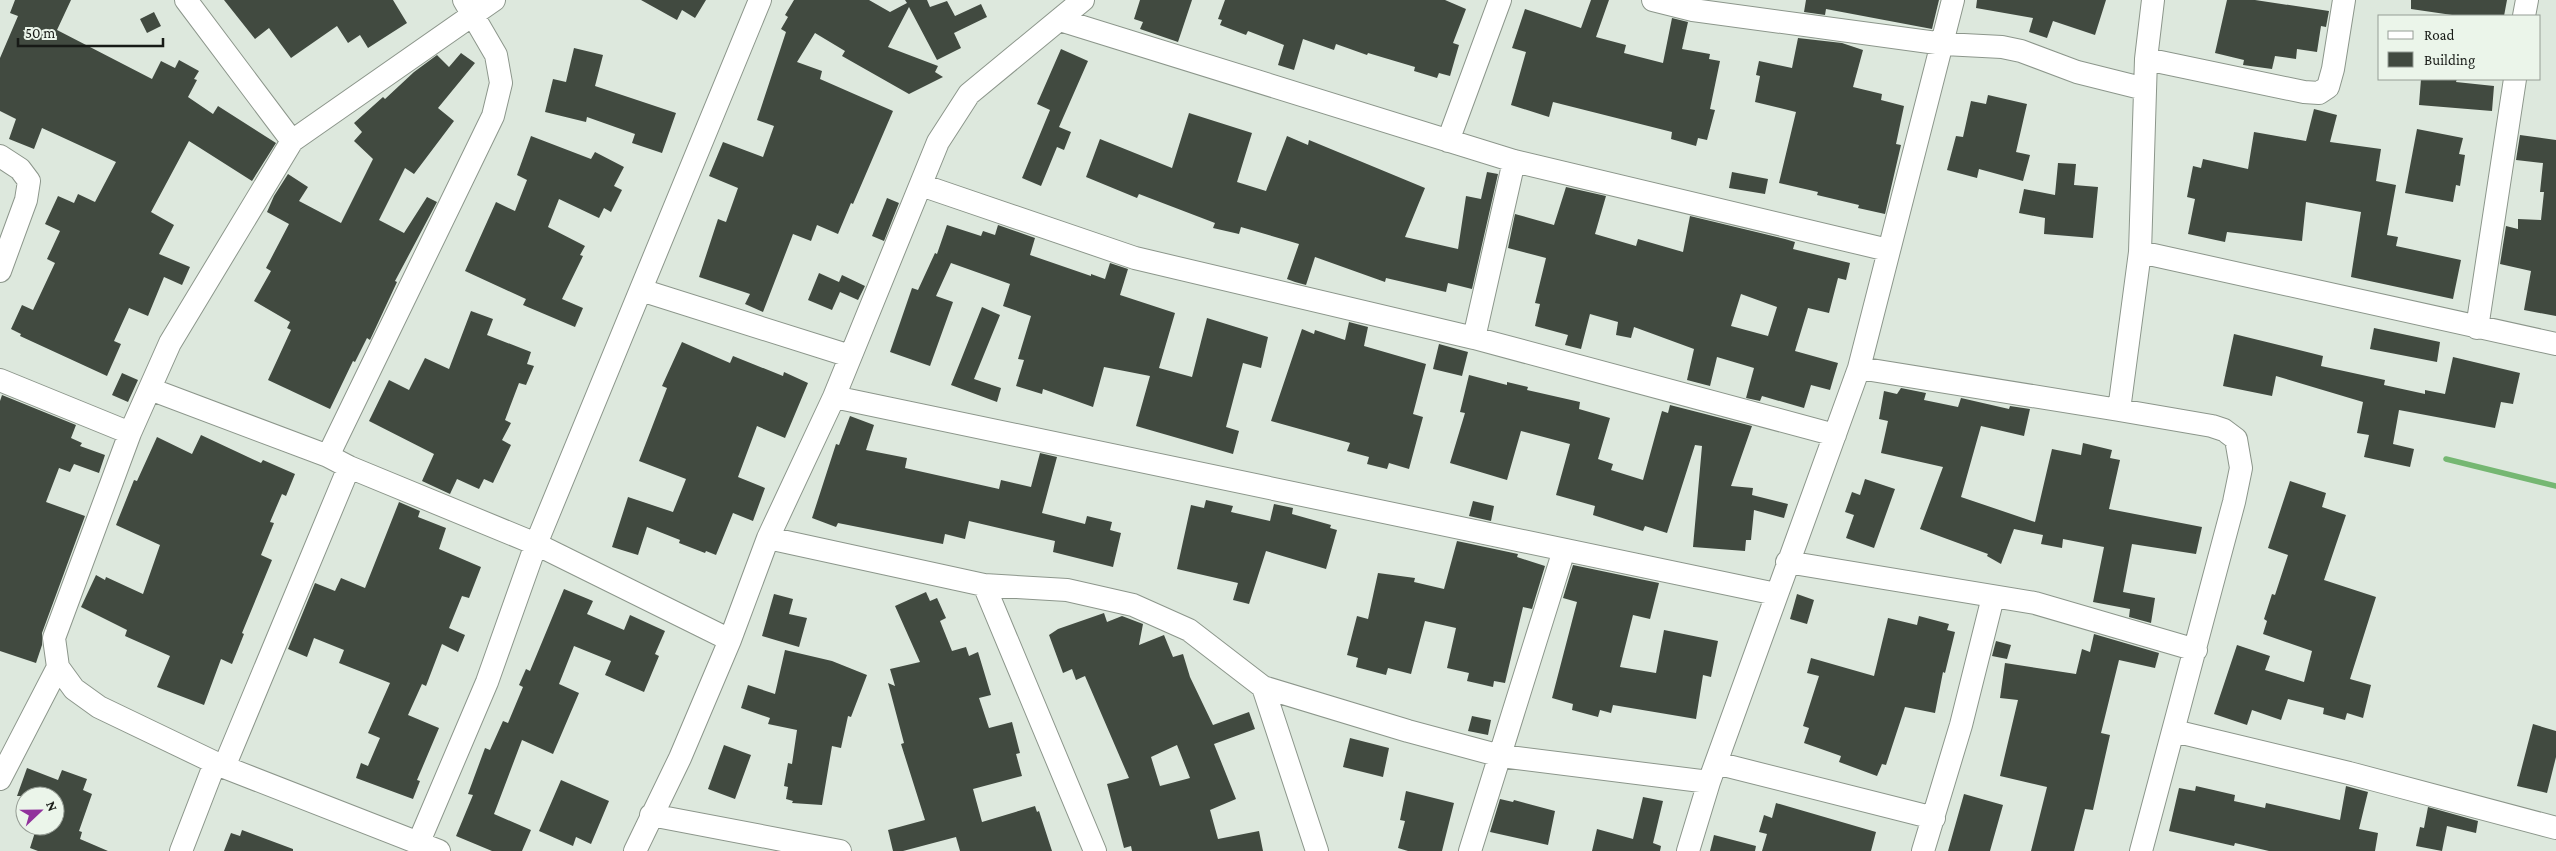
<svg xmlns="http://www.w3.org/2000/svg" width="2556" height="851" viewBox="0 0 2556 851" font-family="'Crimson Pro',serif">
<rect width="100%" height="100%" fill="#dde8dd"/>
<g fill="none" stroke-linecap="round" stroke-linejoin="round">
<!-- stream -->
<path stroke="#75b772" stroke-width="5.5" d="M2446 459 2556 486"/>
</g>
<!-- building -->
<path fill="#414a40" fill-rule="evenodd" d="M15 0H71L57 30 152 79 161 61 175 68 179 60 199 71 194 79 197 80 188 97 213 114 218 106 276 143 252 181 189 141 151 212 174 225 159 254 190 267 182 285 164 277 148 316 129 308 114 341 121 344 107 376 20 336 21 334 11 329 22 305 33 310 55 263 47 259 60 231 45 224 58 196 74 203 78 194 95 202 116 162 42 128 34 149 9 139 16 119 0 111V58L18 16 10 13Z
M224 0H393L407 23 368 48 360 35 348 43 337 26 291 58 269 28 255 39Z
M641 0H706L695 18 682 10 677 20Z
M794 0H869L890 12 907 3 905 0H927L930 7 947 1 955 16 981 4 987 17 954 33 961 48 937 60 909 7 888 47 938 66 935 72 943 77 909 94 842 56 845 51 815 33 797 62 822 71 820 79 893 111 853 204 851 203 838 234 817 225 811 241 793 234 763 312 745 304 750 294 699 277 718 219 726 222 738 188 709 176 723 142 763 157 774 126 757 120 786 32 781 29 788 17 785 15Z
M1140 0H1192L1178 42 1140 29 1143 22 1134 19Z
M1225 0H1445L1466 9 1453 43 1459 45 1450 76 1439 73 1437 78 1414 71 1415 67 1368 53 1367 55 1336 44 1334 50 1303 39 1294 70 1278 65 1284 45 1248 31 1246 35 1220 25 1222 20 1218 19Z
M1591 0H1609L1596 37 1626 45 1624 53 1663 63 1672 18 1688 22 1682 49 1710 54 1709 59 1720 61 1710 109 1715 110 1707 140 1698 138 1696 146 1671 139 1672 132 1553 102 1549 117 1511 105 1526 52 1512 48 1525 9 1581 28Z
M1806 0H1939L1932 29 1826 9 1825 15 1804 12Z
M1977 0H2106L2095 35 2053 21 2047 38 2029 32 2033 18 1976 8Z
M2227 0H2255L2329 11 2326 27 2321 26 2317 52 2297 49 2296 59 2275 56 2272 69 2243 65 2244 60 2215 53Z
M2411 0H2507L2504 16H2459L2411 9Z
M154 12 161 26 147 33 140 19Z
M1798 38 1842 43 1863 50 1853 87 1882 94 1881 100 1904 106 1896 144 1901 145 1885 214 1858 208 1859 205 1817 195 1818 192 1779 183 1796 112 1755 102 1760 76 1756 75 1759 61 1792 68Z
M574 48 603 55 595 86 676 113 662 153 632 143 635 134 587 117 586 122 545 112 553 79 566 82Z
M1061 49 1088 61 1059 127 1071 132 1064 150 1057 147 1041 186 1022 178 1050 110 1037 104Z
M461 53 475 63 438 108 454 121 414 174 405 168 379 220 404 233 427 197 437 202 395 281 397 282 370 340 367 338 355 362 353 361 330 409 268 380 291 330 287 328 290 322 254 301 271 271 266 268 289 224 267 212 274 196 288 174 308 187 299 201 341 223 373 159 354 141 362 132 354 123 383 97 385 99 414 72 437 55 449 67Z
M2421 79H2457L2456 82 2494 86 2492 111 2419 105Z
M1988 95 2027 104 2016 152 2030 155 2023 181 1979 169 1977 178 1947 170 1956 136 1963 137 1971 101 1986 104Z
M2314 109 2337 115 2330 142 2381 149 2376 181 2396 185 2387 235 2398 237 2396 246 2461 260 2453 299 2351 277 2361 212 2306 202 2302 241 2227 232 2225 242 2188 234 2195 199 2187 197 2193 166 2201 168 2203 159 2248 169 2254 132 2306 141Z
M1189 113 1252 133 1237 182 1266 191 1287 136 1308 145 1309 140 1425 188 1405 237 1458 249 1466 196 1481 199 1487 172 1498 174 1472 289 1448 283 1446 292 1386 278 1385 282 1315 257 1306 285 1295 282 1287 279 1299 244 1241 227 1239 234 1213 228 1215 223 1139 194 1137 198 1086 177 1100 139 1172 168Z
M2417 129 2463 138 2459 154 2465 155 2460 186 2456 185 2453 202 2405 193Z
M2520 135 2556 140V316L2524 310 2531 271 2500 264 2506 226 2518 229V219L2541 220 2544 192H2540L2543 163 2516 160Z
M531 136 591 159 595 152 624 167 614 186 622 190 611 212 604 208 599 218 559 199 548 227 585 246 580 255 583 256 562 299 583 308 575 327 523 305 526 299 465 271 496 202 515 211 527 180 517 175Z
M2058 163 2076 164 2074 185 2098 187 2093 238 2044 234 2045 218 2019 213 2024 189 2055 195Z
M1732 172 1768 179 1765 194 1729 188Z
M1566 187 1606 196 1595 234 1636 246 1638 239 1683 252 1690 216 1785 239 1795 242 1793 249 1850 263 1846 280 1838 278 1829 313 1808 308 1795 351 1838 363 1830 390 1811 385 1804 408 1762 396 1760 401 1746 398 1754 368 1717 357 1710 386 1687 380 1694 349 1634 327 1631 338 1616 335 1618 322 1590 314 1581 349 1565 345 1568 335 1535 326 1540 304 1535 303 1546 258 1508 248 1515 214 1554 225ZM1741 294 1777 307 1768 336 1731 326Z
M887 198 899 203 884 241 872 236Z
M947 225 981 236 983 231 995 235 998 225 1035 238 1030 255 1091 276V274L1105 279 1110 263 1128 269 1120 295 1175 313 1159 368 1192 377 1207 318 1268 337 1261 368 1243 363 1226 427 1239 431 1233 454 1136 426 1150 376 1104 367 1093 407 1043 389 1042 394 1016 386 1024 360 1018 359 1031 316 1003 306 1010 284 951 263 936 296 953 302 930 366 890 352 912 288 918 290 935 253 937 254Z
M819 273 839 282 842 275 865 286 858 300 840 292 832 310 808 300Z
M982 307 1000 315 974 379 1001 388 997 402 951 385Z
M471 311 493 319 487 335 531 352 527 364 534 366 526 385 519 383 505 420 511 423 502 440 511 445 493 483 484 479 479 489 457 479 450 494 422 481 434 454 369 421 389 380 409 390 425 358 449 369Z
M1349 322 1368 327 1364 346 1426 364 1413 414 1423 417 1409 469 1389 463 1387 469 1367 464 1369 457 1347 451 1350 443 1271 421 1302 329 1314 334 1315 330 1345 340Z
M2374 328 2440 342 2437 362 2370 349Z
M2234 334 2323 356 2321 366 2385 380 2384 385 2425 394V390L2445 394 2453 357 2520 373 2513 404 2501 402 2495 428 2399 410 2393 444 2414 449 2410 467 2364 457 2369 435 2357 433 2363 402 2276 376 2272 396 2223 386Z
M682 342 730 363 733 356 783 376 784 372 808 383 785 438 757 426 738 477 765 488 753 521 733 513 716 555 706 551 705 553 679 543 680 540 647 527 638 555 612 547 628 497 673 512 686 479 639 461 667 388 662 386Z
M1439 344 1468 352 1462 376 1433 369Z
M122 373 138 380 128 402 112 395Z
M1469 375 1507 385V382L1528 387 1527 390 1580 402 1579 409 1610 418 1598 459 1613 464 1611 470 1643 480 1662 411 1668 413 1670 405 1752 426 1731 486 1753 488 1752 495 1788 504 1784 518 1754 510 1751 540H1746L1745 551 1693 547 1702 446 1695 445 1667 533 1645 526 1643 531 1593 515 1595 506 1556 495 1570 444 1521 431 1507 480 1450 463 1465 413 1460 412Z
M1901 388 1926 393 1924 400 1958 407 1961 398 2009 409 2010 406 2030 409 2024 436 1981 426 1961 497 2035 522 2052 449 2081 455 2083 443 2112 450 2110 458 2120 460 2109 509 2202 527 2196 554 2132 544 2123 592 2155 598 2151 623 2129 617 2130 609 2093 602 2104 547 2063 539 2062 548 2041 544 2043 535 2014 529 2001 564 1987 556 1988 554 1920 529 1943 467 1881 453 1888 421 1879 419 1884 391 1897 394Z
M2 395 76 425 71 438 82 443 80 446 105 455 99 473 74 464 70 472 59 468 46 502 85 516 42 633V645L36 663 0 651V401Z
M850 416 874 425 866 450 907 458 905 468 999 489 1001 480 1031 487 1040 453 1057 457 1042 513 1085 524 1087 516 1112 522 1110 530 1121 533 1113 567 1053 552 1055 541 969 521 965 539 945 534 943 544 838 523 836 527 812 518 836 444 839 445Z
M201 435 261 463 263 460 295 474 286 496 282 494 270 522 274 523 261 555 272 560 242 633 244 634 232 664 221 659 204 705 157 687 170 656 125 636 127 630 81 607 96 575 105 580 106 577 143 594 160 545 116 525 134 480 137 481 157 437 192 454Z
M1865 479 1895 489 1874 548 1846 538 1854 515 1845 512 1852 492 1860 495Z
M2290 481 2326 493 2322 507 2346 515 2324 580 2376 597 2350 679 2371 685 2363 718 2347 713 2345 720 2323 714 2324 708 2288 699 2281 720 2252 710 2247 725 2214 714 2237 645 2270 656 2265 670 2304 682 2312 651 2263 634 2267 621 2264 619 2272 594 2275 595 2288 555 2268 548Z
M1206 500 1233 506 1231 512 1270 521 1274 504 1293 508 1292 514 1331 525 1330 528 1337 530 1326 569 1266 551 1249 604 1233 600 1238 583 1177 569 1191 505 1204 508Z
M1473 501 1494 506 1491 521 1469 516Z
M399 502 420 511 418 517 446 528 439 549 481 567 469 598 462 596 449 628 465 635 458 652 442 644 426 686 422 684 408 715 439 728 417 780 420 781 413 799 356 778 361 763 368 766 380 738 368 733 390 683 339 663 344 650 314 638 307 657 288 649 315 583 335 591 341 578 365 588Z
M1457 541 1518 554 1517 557 1545 566 1532 609 1523 607 1505 683 1494 681 1493 687 1467 681 1469 673 1447 668 1456 628 1425 621 1411 674 1388 668 1386 675 1356 667 1358 658 1347 655 1357 616 1368 619 1378 573 1415 578 1414 582 1444 589Z
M1573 565 1659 583 1650 619 1633 615 1620 667 1656 673 1664 630 1718 641 1711 677 1703 675 1696 719 1613 705 1611 713 1600 710 1598 717 1572 710 1573 704 1552 698 1577 602 1563 598Z
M564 589 593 601 587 614 624 630 630 615 665 631 655 654 659 656 644 692 605 675 611 661 574 646 559 684 579 693 553 754 522 740 494 814 531 830 522 851H492L456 836 473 795 468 794 485 748 490 750 503 721 508 723 523 687 519 685 526 669 530 671Z
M926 592 930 601 937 598 946 618 940 621 952 651 966 647 969 656 978 652 991 695 979 698 989 728 1012 722 1020 753 1016 754 1022 776 973 789 982 822 1035 806 1037 812 1039 811 1052 851H960L956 837 903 851H893L888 830 925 820 901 744 904 743 888 683 895 686 890 669 920 662 895 606Z
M774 594 793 599 789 614 807 618 799 647 762 636Z
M1797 594 1814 600 1807 624 1790 619Z
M1104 613 1107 622 1122 616 1143 624 1139 645 1164 635 1173 657 1183 654 1190 677 1213 725 1249 712 1255 729 1214 744 1236 799 1210 810 1218 839 1259 831 1263 851H1132L1131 846 1124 848 1107 784 1129 778 1085 676 1076 680 1072 669 1063 673 1049 635 1058 629ZM1177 745 1190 778 1160 786 1151 757Z
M1919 616 1949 624 1947 630 1955 632 1945 673 1943 672 1935 713 1905 707 1886 765 1882 764 1877 776 1839 762 1841 756 1804 743 1809 728 1803 726 1819 676 1807 673 1811 658 1874 676 1888 618 1917 625Z
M2094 634 2159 653 2155 668 2119 660 2101 733 2110 735 2093 810 2085 809 2074 851H2031L2047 787 2000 776 2018 700 2000 698 2005 663 2076 674 2082 649 2090 652Z
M1996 641 2011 645 2007 659 1992 656Z
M785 650 832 661 867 675 851 717 848 716 841 748 832 746 822 805 792 803 793 801 786 799 788 787 784 786 788 763 792 764 797 730 768 724 770 718 741 708 748 685 775 694Z
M1472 716 1491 720 1488 735 1468 731Z
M2533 724 2556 731V757L2547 793 2517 786Z
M1350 738 1389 748 1383 777 1343 767Z
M724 745 751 755 735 799 708 789Z
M27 768 58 780 62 770 87 779 83 790 92 794 79 831 82 832 80 839 108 851H38L30 848 37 826H55V796H17Z
M561 780 609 801 591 844 576 837 573 846 539 831Z
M2196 786 2235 795 2234 801 2265 808 2266 803 2340 820 2346 786 2368 792 2359 829 2378 833 2375 851H2269L2235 843 2234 846 2169 831 2179 788 2195 791Z
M1406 791 1454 803 1442 851H1408L1398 848 1405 821 1400 820Z
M1964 794 2003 805 1990 851H1948Z
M1643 797 1663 801 1653 843 1661 846 1660 851H1592L1597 829 1633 839Z
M1500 799 1513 802 1514 800 1555 811 1548 845 1490 832Z
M1776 803 1876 832 1871 851H1762L1767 834 1759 832 1764 815 1772 818Z
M2428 807 2478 821 2476 833 2447 826 2442 851 2416 846 2420 827 2424 828Z
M242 830 293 849V851H224L231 833 240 836Z
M1714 835 1756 846 1755 851H1710Z"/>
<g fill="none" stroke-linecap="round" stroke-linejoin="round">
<!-- street casing -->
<g stroke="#8c968b" stroke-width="24">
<path id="street" d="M186 0 292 141
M1653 0 1693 10 1944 44 2002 47 2021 51 2077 72 2145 89
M2524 16 2527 0
M1060 20 1514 161 1888 250
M2146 59 2304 92 2319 93 2328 87 2333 69 2344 0
M1448 141 1500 0
M0 156 20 169 29 181 26 200 0 271
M921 185 1135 258 1474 338 1835 435
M2140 252 2556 344
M641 290 850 356
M2477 328 2515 79
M1474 338 1514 161
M1859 368 2119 410
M0 380 130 433
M150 389 328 456 349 467 536 544 730 640
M834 397 1776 594
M328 456 493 116 501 83 496 55 464 0
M768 538 984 585 1067 590 1133 605 1189 630 1263 687 1408 731 1501 756 1709 782
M1787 562 2035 603 2196 650
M984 585 1095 851
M1263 687 1317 851
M2174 731 2349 773 2556 828
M1716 763 1934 818
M224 767 349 467
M0 779 58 667
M651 815 840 851
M418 844 487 682 536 544 760 0
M181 851 215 763
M439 851 224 767 99 707 74 689 58 667 54 638 130 433 170 343 292 141 494 0
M635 851 680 758 730 640 768 538 834 397 938 142 969 94 1083 0
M1470 851 1564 550
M1688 851 1709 782 1859 368 1953 0
M1923 851 1961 725 1993 597
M2141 851 2234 502 2241 468 2236 439 2224 430 2212 426 2119 410 2140 252 2146 59 2153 0"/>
</g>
<!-- street -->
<use href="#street" stroke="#fff" stroke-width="22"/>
</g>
<!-- legend -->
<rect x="2378" y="15" width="162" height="65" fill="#ebf5ea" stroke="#969d95"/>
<rect x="2388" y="31" width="25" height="8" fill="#ffffff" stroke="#969d95"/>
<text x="2424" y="40" font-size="15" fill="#171a16">Road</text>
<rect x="2388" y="52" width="25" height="15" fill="#414a40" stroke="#969d95"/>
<text x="2424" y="65" font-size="15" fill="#171a16">Building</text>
<!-- north arrow -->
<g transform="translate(40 811) rotate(68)"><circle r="24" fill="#ebf5ea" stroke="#969d95"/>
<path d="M0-4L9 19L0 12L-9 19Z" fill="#91329c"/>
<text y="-8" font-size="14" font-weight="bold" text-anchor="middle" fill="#171a16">N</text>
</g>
<!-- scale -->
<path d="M18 38v8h145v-8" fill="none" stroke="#171a16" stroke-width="2.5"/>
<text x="25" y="38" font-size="15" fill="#171a16" stroke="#ebf5ea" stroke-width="4" paint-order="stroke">50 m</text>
</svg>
